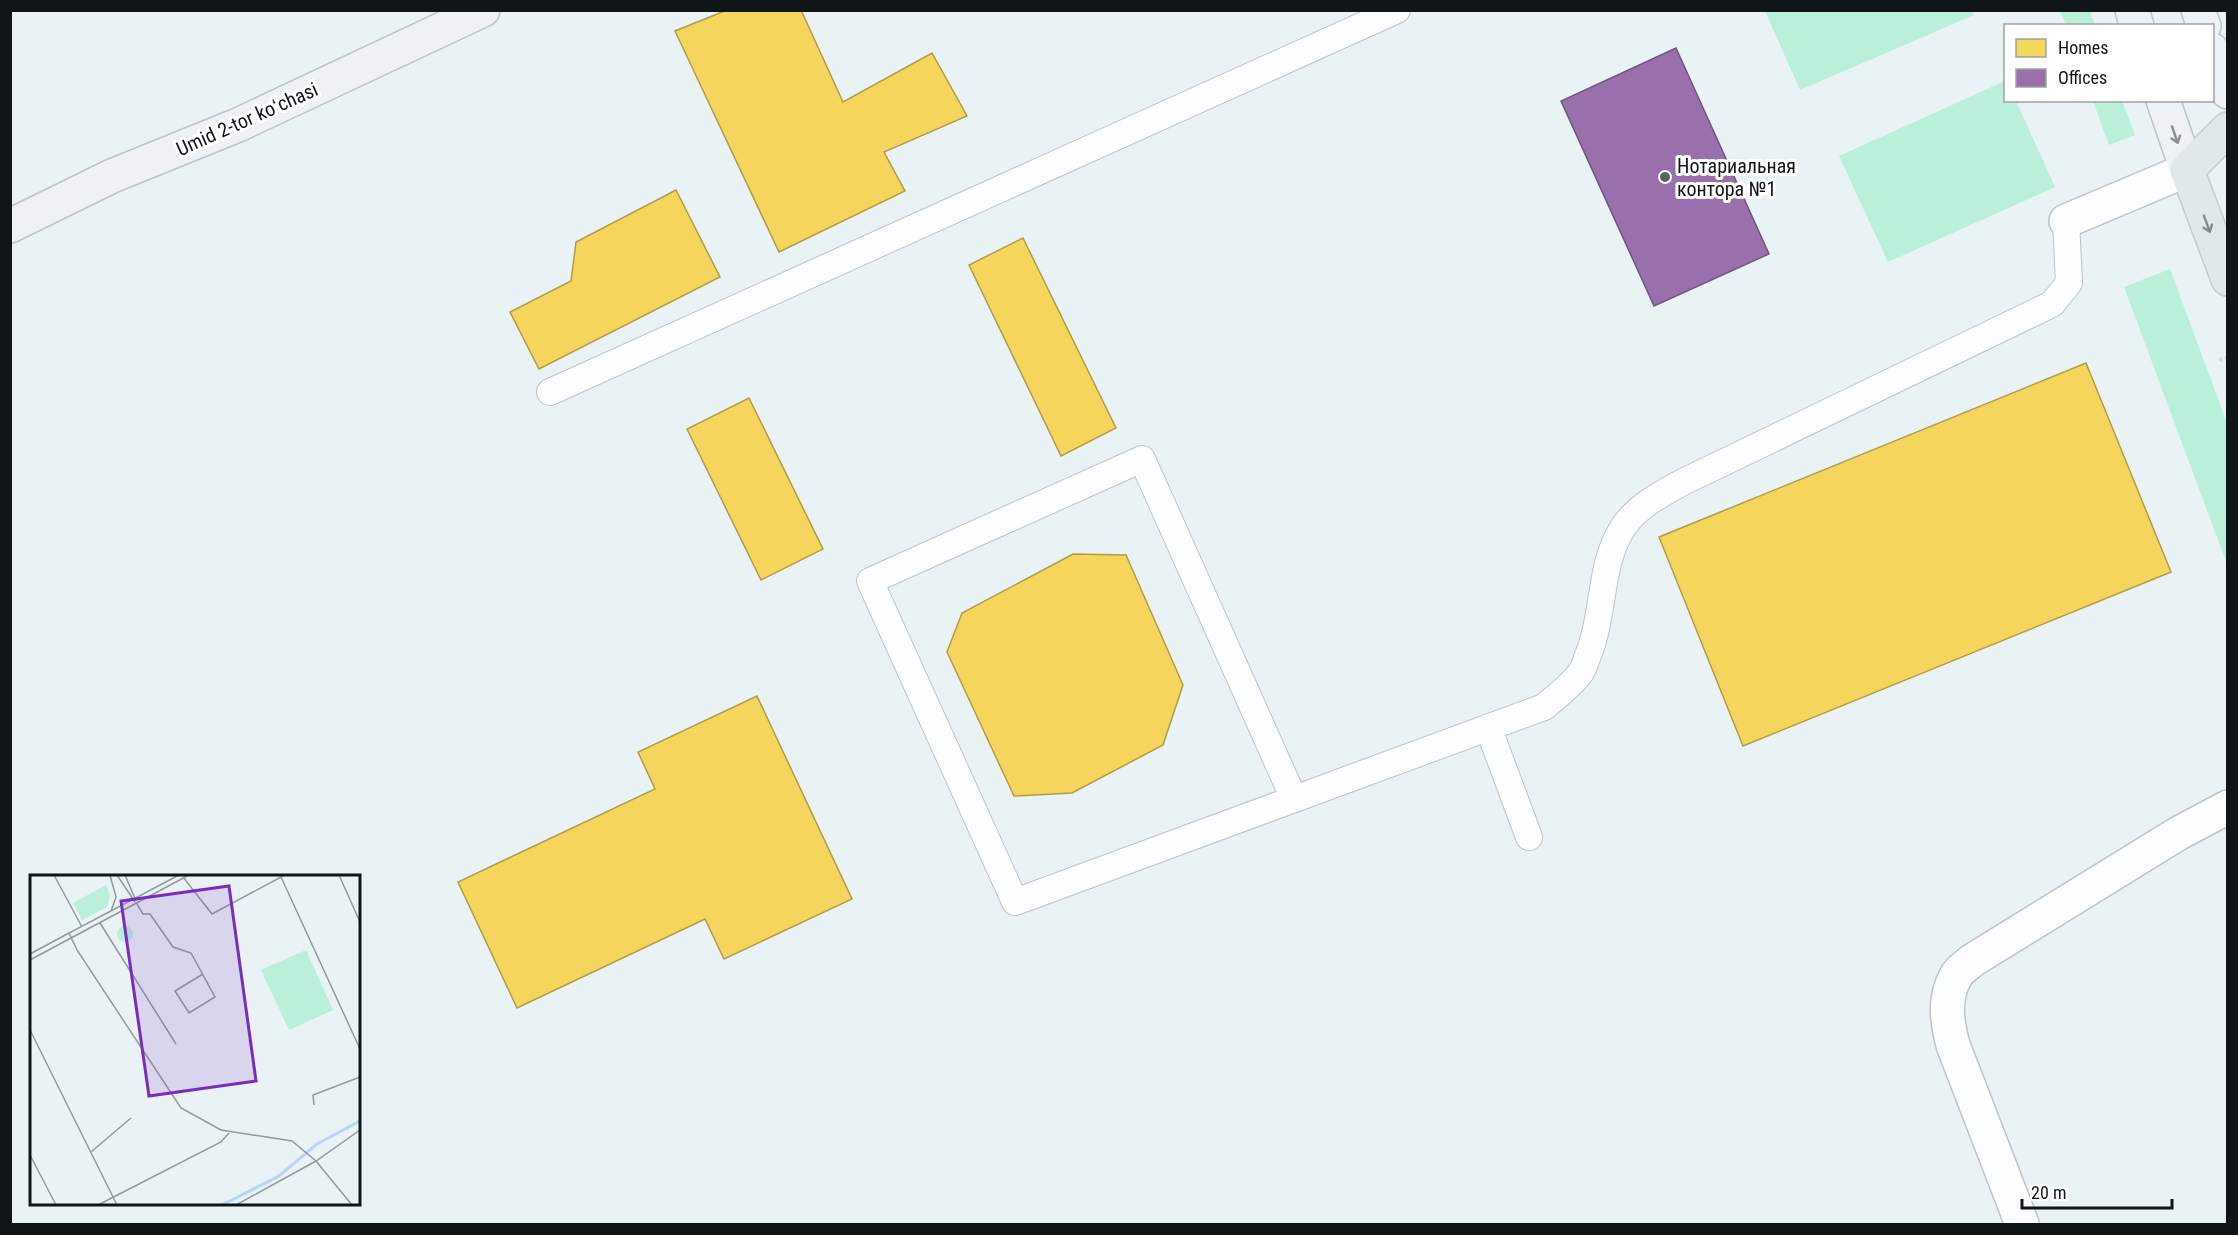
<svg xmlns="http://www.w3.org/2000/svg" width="2238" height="1235" viewBox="0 0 2238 1235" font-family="'Roboto Condensed',sans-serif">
<rect width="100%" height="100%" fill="#e9f2f5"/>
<!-- green -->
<path fill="#baefd9" d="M1972 11 1974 15 1800 90 1765 11Z
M2060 11H2090L2095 25H2066Z
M2005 81 2006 100 2016 101 2055 187 1888 262 1839 156Z
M2093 101H2122L2135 135 2109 145Z
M2170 269 2227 423V564L2124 287Z"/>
<!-- homes -->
<path fill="#f6d55c" stroke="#b19c47" stroke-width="1.5" d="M727 10H801L843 102 932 53 967 116 884 152 905 191 779 252 675 31Z
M676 190 720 277 539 369 510 312 571 281 576 242Z
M1023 238 1116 428 1061 456 969 265Z
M2086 363 2171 572 1743 746 1659 537Z
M749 398 823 549 761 580 687 429Z
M1073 554 1126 555 1183 685 1163 745 1072 793 1014 796 947 652 962 613Z
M757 696 852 899 724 959 705 919 517 1008 458 882 655 789 638 752Z"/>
<!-- offices -->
<path fill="#9970ab" stroke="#70557f" stroke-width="1.5" d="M1676 48 1769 254 1654 306 1561 101Z"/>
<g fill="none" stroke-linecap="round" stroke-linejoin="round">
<!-- lane casing -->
<g stroke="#bec4c6" stroke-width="28">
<path id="lane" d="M550 392 1397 10
M1488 727 1529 837
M1294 799 1142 459 870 581 1015 902 1544 707C1557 696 1572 685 1581 672 1585 666 1587 657 1590 650 1605 610 1599 563 1624 526 1638 506 1661 494 1683 482L2052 304 2069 283 2066 221"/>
</g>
<!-- street casing -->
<g stroke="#bec4c6" stroke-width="36">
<path id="street" d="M2066 221 2187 170
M2022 1224 1953 1045C1947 1022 1943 999 1956 976 1959 970 1967 965 1973 960L2179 833 2228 807"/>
</g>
<!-- secondary casing -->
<g stroke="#bec4c6" stroke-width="36">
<path id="secondary" d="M2132 10 2137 26
M2198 10 2204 26
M2212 50 2228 92
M2163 100 2187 170
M10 226 112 176 238 125 483 10"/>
</g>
<!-- primary casing -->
<g stroke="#c7cccd" stroke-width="36">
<path id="primary" d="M2187 170 2228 279
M2187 170 2228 129"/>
</g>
<!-- path -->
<path stroke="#d6d9da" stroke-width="4" stroke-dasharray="3 3" stroke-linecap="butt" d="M2219 360 2228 358"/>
<!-- lane -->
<use href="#lane" stroke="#fcfdfe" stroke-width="26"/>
<!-- street -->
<use href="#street" stroke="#fcfdfe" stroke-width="33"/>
<!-- secondary -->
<use href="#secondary" stroke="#eef2f4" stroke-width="33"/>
<!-- primary -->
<use href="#primary" stroke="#e0e8ec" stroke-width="33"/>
</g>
<!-- one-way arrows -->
<defs><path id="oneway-shaft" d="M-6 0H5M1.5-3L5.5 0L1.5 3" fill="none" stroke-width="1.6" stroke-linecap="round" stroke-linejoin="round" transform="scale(1.5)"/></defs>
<use stroke="#8a8f91" href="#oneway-shaft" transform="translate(2175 135) rotate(71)"/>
<use stroke="#828a8c" href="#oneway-shaft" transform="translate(2207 224) rotate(70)"/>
<!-- markers -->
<circle fill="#5c6365" stroke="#fff" stroke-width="2" cx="1665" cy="177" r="6"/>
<g text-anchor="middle" stroke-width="6" stroke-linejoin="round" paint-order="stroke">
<!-- street labels -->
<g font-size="20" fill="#101617" stroke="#fff">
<text transform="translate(247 119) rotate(-24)" y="7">Umid 2-tor koʻchasi</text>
</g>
<!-- poi labels -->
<g font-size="20" fill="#101617" stroke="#fff" text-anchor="start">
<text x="1677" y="173">Нотариальная<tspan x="1677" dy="23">контора №1</tspan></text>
</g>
</g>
<!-- overview -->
<g transform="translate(30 875)">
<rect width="330" height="330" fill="#e9f2f5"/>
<path d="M76 10 80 21 77 32 52 45 43 28ZM87 59a8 8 0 1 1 16 0a8 8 0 1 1-16 0ZM276 75 303 135 259 155 231 95Z" fill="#baefd9"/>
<path fill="none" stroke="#bbd2fb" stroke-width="3" d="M192 330 249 301 287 269 330 246"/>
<path fill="none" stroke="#929a9c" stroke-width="1.5" d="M24 0 52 52M80 0 86 22 81 36M87 0 105 27M95 0 106 26M149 0 39 58 47 75 151 233 191 255 262 266 286 286 322 330M309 0 330 47M153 2 182 39 253 1M251 2 330 174M107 29 113 39H120L143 72 161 78 185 122 159 138 145 116 173 99M70 48 146 169M41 63 159 0M0 79 39 58M0 85 41 63M0 155 87 330M284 230 283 220 330 202M61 277 101 243M0 280 26 330M68 330 191 267 199 258M206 330 286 286 330 255"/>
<path fill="#7b2cbf" fill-opacity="0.15" stroke="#7b2cbf" stroke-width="3" d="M199 11 226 206 119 221 91 26Z"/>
<rect width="330" height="330" fill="none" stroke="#101617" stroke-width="3"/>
</g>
<!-- border -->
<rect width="2238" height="1235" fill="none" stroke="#101617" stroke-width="24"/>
<!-- legend -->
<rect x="2004" y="24" width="210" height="78" fill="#ffffff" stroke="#9fa2a2" stroke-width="1.5"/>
<rect x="2016" y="39" width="30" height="18" fill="#f6d55c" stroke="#9fa2a2" stroke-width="1.5"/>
<text x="2058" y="54" font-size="18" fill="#101617">Homes</text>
<rect x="2016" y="69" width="30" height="18" fill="#9970ab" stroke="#9fa2a2" stroke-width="1.5"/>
<text x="2058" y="84" font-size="18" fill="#101617">Offices</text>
<!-- scale -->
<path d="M2022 1199v9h150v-9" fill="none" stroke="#101617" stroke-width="3"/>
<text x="2031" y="1199" font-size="18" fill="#101617" stroke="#ffffff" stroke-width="4.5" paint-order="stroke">20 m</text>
</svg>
